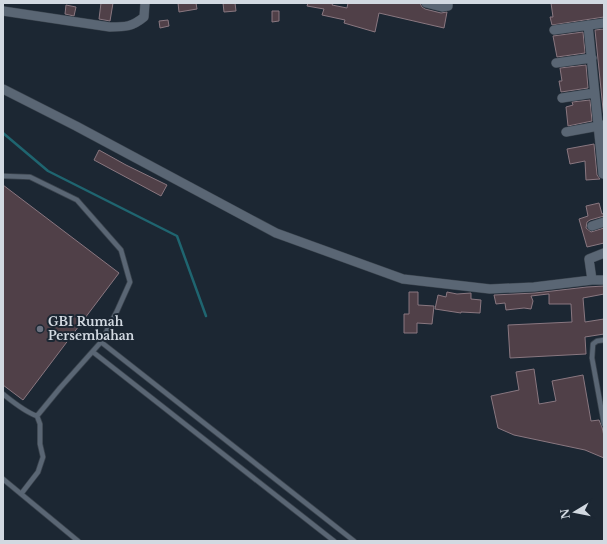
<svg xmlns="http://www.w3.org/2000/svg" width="607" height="544" viewBox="0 0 607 544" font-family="'Libre Baskerville',serif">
<rect width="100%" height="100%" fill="#1c2733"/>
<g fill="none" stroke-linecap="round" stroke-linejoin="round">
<!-- stream -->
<path stroke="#1f6570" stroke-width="2.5" d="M3 133 48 171 177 236 206 316"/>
</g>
<!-- building -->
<path fill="#504048" stroke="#897780" d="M101 3H113L110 21 99 19Z
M178 3H196L197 9 179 12Z
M223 3H235L236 11 224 12Z
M308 3H333L332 5 347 8 348 3H420L422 7 425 9 441 13 447 12 444 28 379 13 375 32 344 23 345 20 322 15 324 9 307 6Z
M551 3H604V17L552 25 550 17H553Z
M66 5 76 7 74 16 65 14Z
M272 11H279V21L272 22Z
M168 20 169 26 160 28 159 21Z
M604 29V119L595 30Z
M583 32 585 53 557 57 553 36Z
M586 65 588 88 561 92 559 81H562L560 68Z
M590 100 592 121 568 126 566 107 573 105 572 102Z
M594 144 597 175 600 179 586 180 585 161 570 164 567 149Z
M99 150 126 165 167 185 161 196 94 160Z
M3 185 119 273 23 400 3 385Z
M599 203 602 214 604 213V216L590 220 587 222 586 228 591 232 604 228V243L587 247 579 219 588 216 586 206Z
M604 286V294L583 298 585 322 604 319V334L585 337 586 354 510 358 508 325 572 322 571 304H549V294H548L531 296 533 301 531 309 524 308 506 310 505 303 496 304 494 295 535 293 587 287Z
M409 292H418V305L434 306 432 324 417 323V333H404V314H409Z
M447 292 457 294 471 293V299L481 300 480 313 461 312V313L435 309 438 295 446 297Z
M534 369 539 404 556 401 552 381 583 375 591 421 599 420 602 427 604 436V458L585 450 514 435 498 428 491 396 519 390 516 372Z"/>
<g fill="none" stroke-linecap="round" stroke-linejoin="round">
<!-- lane casing -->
<g stroke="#3b444e" stroke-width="6">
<path id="lane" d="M3 176 30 177 77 200 121 250 130 282 117 311 101 342 60 388 37 416C25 412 13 402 3 394
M604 340 597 341 593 344 592 358 604 424
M101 342 354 541
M93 352 334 541
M3 479 78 541
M21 494 38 472 43 457 40 444V424L37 416"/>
</g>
<!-- street casing -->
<g stroke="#3b444e" stroke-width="10">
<path id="street" d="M426 3 442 7 448 6V3
M3 11 110 27C125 27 132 27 144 17L145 3
M588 25 603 174
M554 30 604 23
M556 63 592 58
M3 89 76 126 276 233 403 279 490 289 534 287 592 280H604
M562 98 594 93
M566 132 604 125
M592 226 604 222
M592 280 589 259 604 253"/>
</g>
<!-- lane -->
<use href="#lane" stroke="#5a6674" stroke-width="4.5"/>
<!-- street -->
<use href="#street" stroke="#5a6674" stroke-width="9"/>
</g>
<!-- markers -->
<circle fill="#6b7280" stroke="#1c2733" stroke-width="1.5" cx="40" cy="329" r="4"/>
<g text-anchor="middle" stroke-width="4" stroke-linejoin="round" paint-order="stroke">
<!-- poi labels -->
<g font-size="12" font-weight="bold" fill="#d2d9e1" stroke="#1c2733" text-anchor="start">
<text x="48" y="326">GBI Rumah<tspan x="48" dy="14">Persembahan</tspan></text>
</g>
</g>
<!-- border -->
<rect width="607" height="544" fill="none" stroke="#d2d9e1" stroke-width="8"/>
<!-- north arrow -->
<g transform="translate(575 512) rotate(260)" stroke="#1c2733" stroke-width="3" paint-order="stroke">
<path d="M0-3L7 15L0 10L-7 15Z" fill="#d2d9e1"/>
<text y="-6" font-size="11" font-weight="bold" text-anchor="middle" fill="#d2d9e1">N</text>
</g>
</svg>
